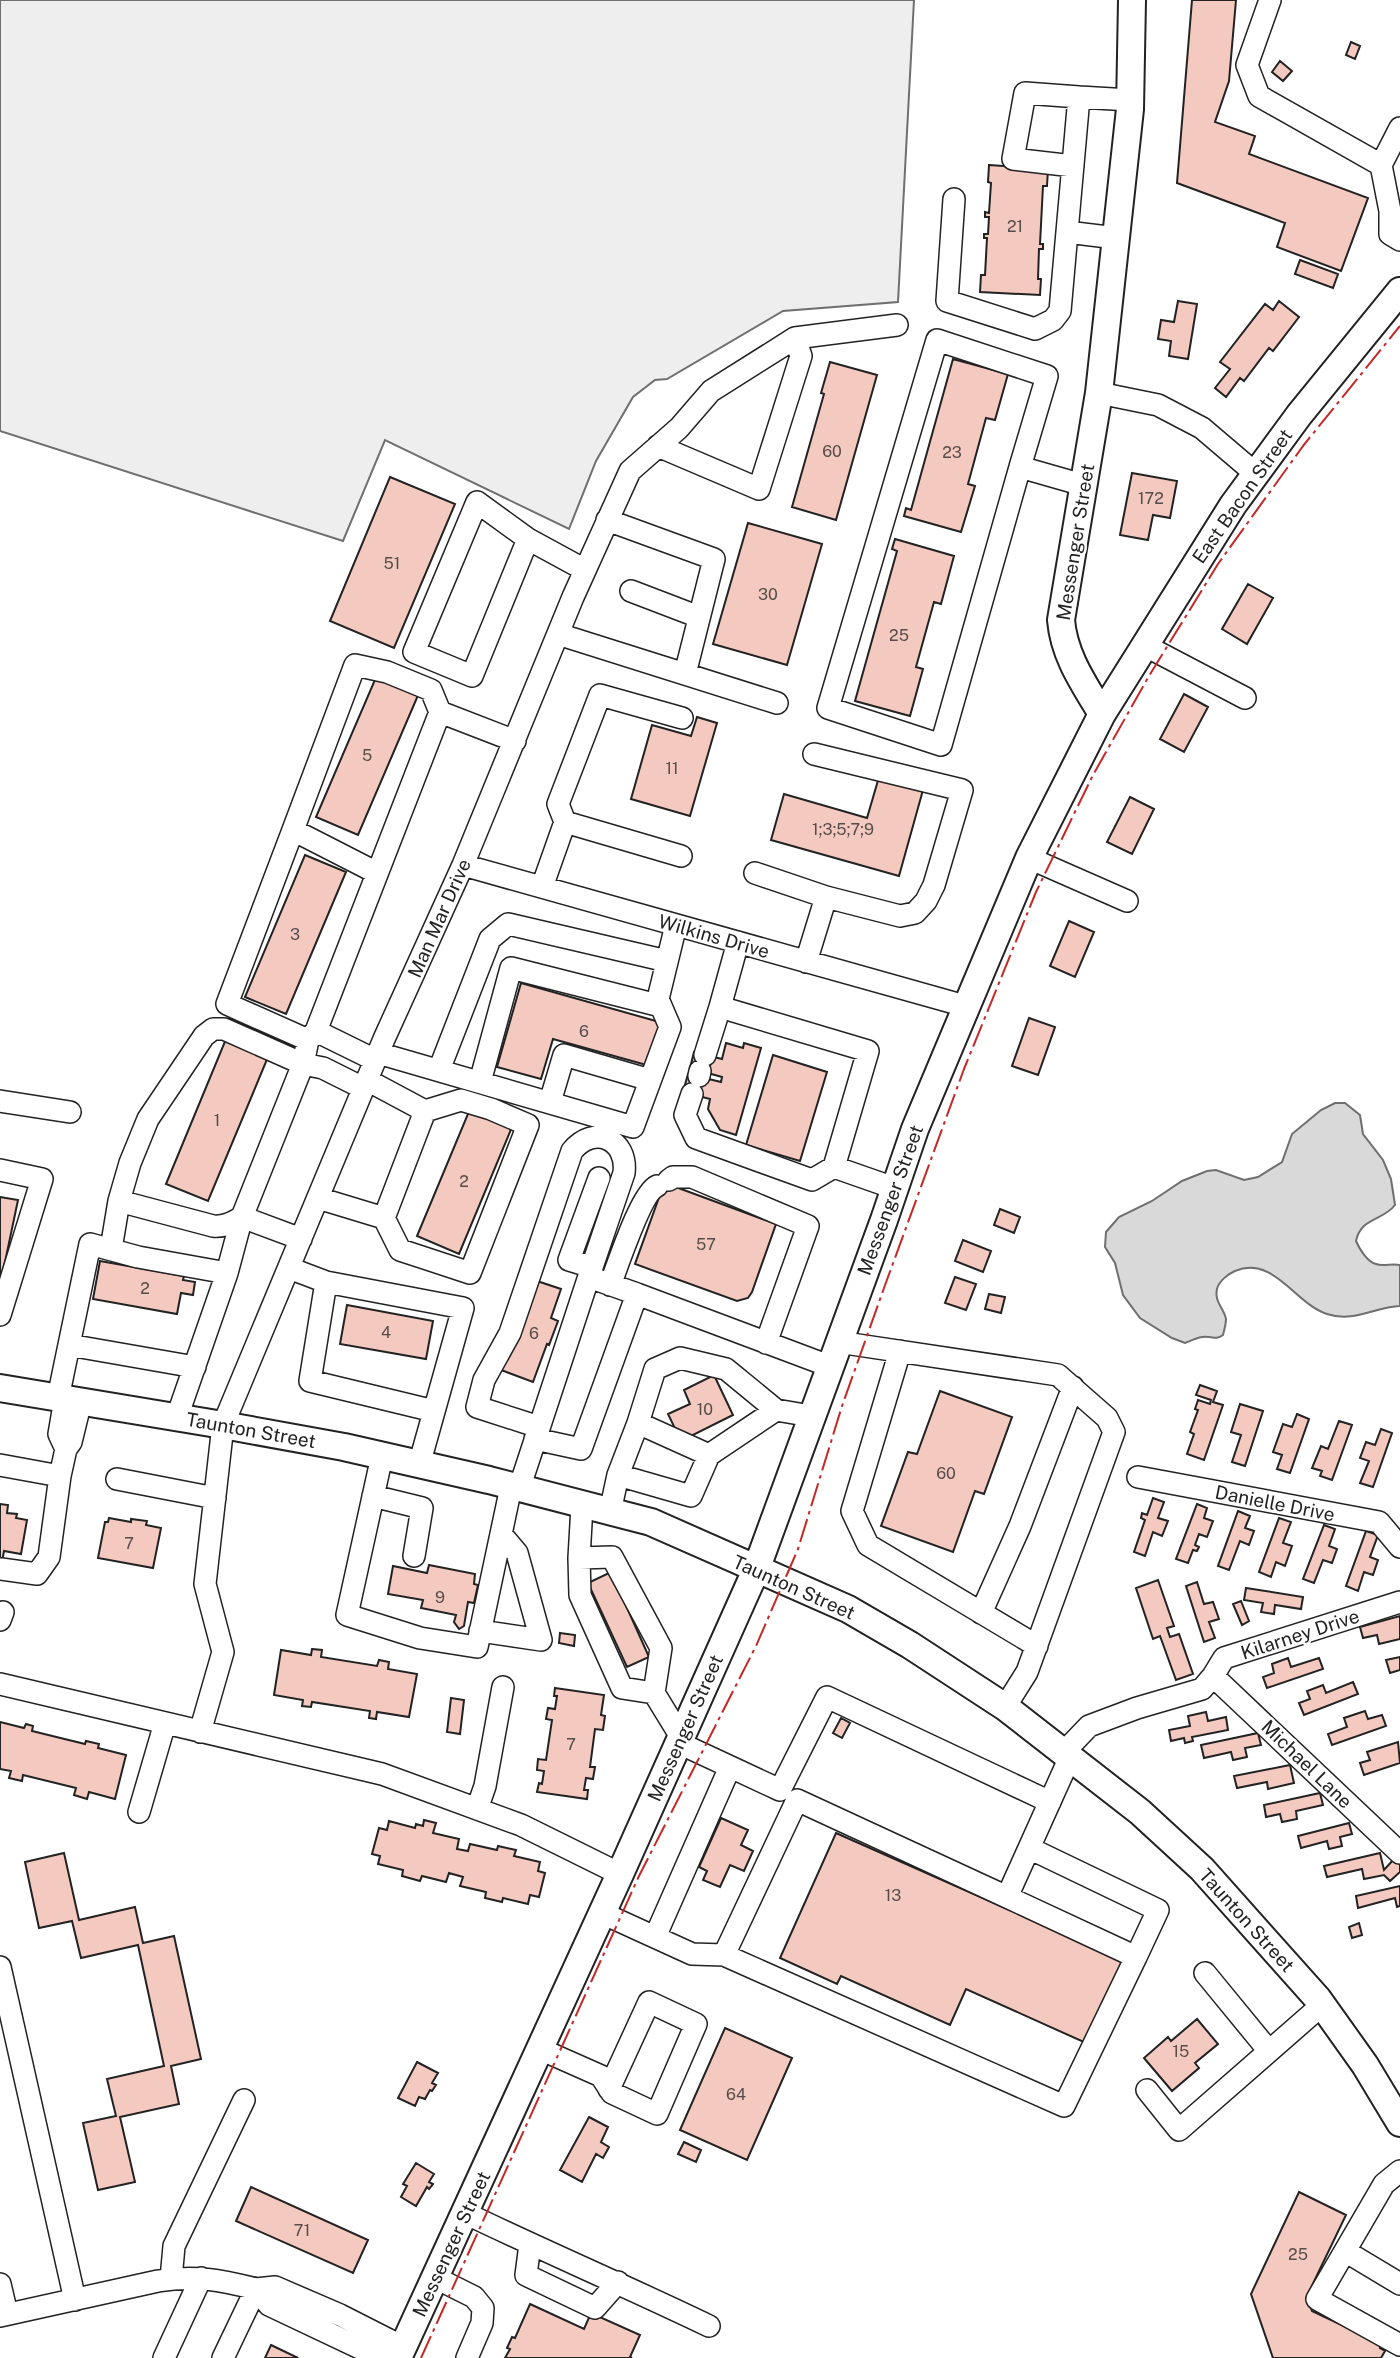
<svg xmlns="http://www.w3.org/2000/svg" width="1400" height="2358" viewBox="0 0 1400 2358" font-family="'Public Sans',sans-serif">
<rect width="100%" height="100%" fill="#fff"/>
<!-- green -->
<path fill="#eee" stroke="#6f6f6f" stroke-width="2" d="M0 0H914L898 302 783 311 667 379 655 380 633 397 596 461 569 529 385 440 343 541 0 431Z"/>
<!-- water -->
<path fill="#d9d9d9" stroke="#6f6f6f" stroke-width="2" d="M1335 1103H1345L1360 1115 1363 1134 1383 1160 1391 1179 1395 1205C1383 1221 1361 1217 1356 1241 1359 1248 1367 1262 1376 1264 1383 1267 1392 1263 1400 1265V1306C1374 1307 1354 1323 1327 1314 1295 1304 1274 1255 1235 1271 1228 1274 1219 1281 1217 1289 1214 1302 1224 1308 1226 1319 1226 1324 1224 1331 1223 1335 1215 1341 1211 1335 1202 1337 1196 1338 1190 1341 1185 1343L1172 1338 1140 1318 1123 1295 1115 1263 1105 1247 1106 1232 1119 1217 1152 1201 1182 1181 1207 1171 1216 1170 1244 1180 1258 1177 1282 1162 1292 1134 1321 1110Z"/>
<!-- building -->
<path fill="#f3c9c0" stroke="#222" stroke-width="2" d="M1192 0H1236L1229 81 1215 122 1255 136 1249 154 1368 198 1341 271 1277 247 1285 223 1177 183Z
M1351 42 1360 46 1355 59 1346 55Z
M1280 61 1292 71 1283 81 1272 72Z
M989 165 1048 169 1047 186H1043L1040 244H1043V249H1039L1038 279H1041L1040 295 980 292 981 275H985L987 238H984V234H988L989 217H985V212L989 213 991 183 988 182Z
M1300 260 1338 274 1333 288 1295 274Z
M1178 301 1197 304 1188 359 1169 356 1171 341 1158 339 1161 320 1174 322Z
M1279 301 1299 317 1273 351 1269 348 1244 381 1240 378 1226 397 1215 388 1230 369 1220 362 1265 304 1273 310Z
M953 359 1008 374 995 420 986 418 968 484 975 486 961 532 904 516 906 508 911 510Z
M830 362 877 375 836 520 792 507 824 394 821 393Z
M1132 473 1177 481 1170 518 1153 515 1148 540 1120 535Z
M390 477 455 504 394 648 330 621Z
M748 523 822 544 787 665 713 644Z
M895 539 954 556 941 604 934 602 916 667 923 669 910 716 855 701 897 551 892 549Z
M1248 584 1273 598 1247 644 1222 629Z
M377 675 419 693 358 835 316 817Z
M1184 694 1208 707 1184 752 1160 739Z
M697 717 717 723 690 816 631 799 652 725 691 736Z
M879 777 923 790 899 876 771 840 784 794 867 818Z
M1130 797 1154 809 1132 854 1107 842Z
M305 855 346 872 286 1014 245 997Z
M1069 921 1094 932 1075 977 1050 966Z
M521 983 663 1023 650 1066 553 1039 541 1079 497 1067Z
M1029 1018 1055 1027 1038 1075 1012 1066Z
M226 1039 268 1057 208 1201 166 1184Z
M726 1043 743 1048 744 1043 761 1048 736 1135 720 1130 708 1109 710 1099 683 1092 688 1074 721 1082 722 1077 690 1068 694 1052 722 1059Z
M773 1055 827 1072 800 1161 746 1145Z
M470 1109 512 1127 459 1254 417 1236Z
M673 1186 776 1224 752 1292 748 1298 737 1301 635 1264 661 1192Z
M0 1197 18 1200 0 1286Z
M1000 1209 1020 1217 1014 1233 994 1225Z
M963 1240 991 1251 983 1272 955 1261Z
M100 1261 184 1276 183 1280 195 1282 193 1295 181 1293 177 1314 93 1299Z
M955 1277 976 1284 966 1310 945 1303Z
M537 1281 561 1289 551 1318 558 1321 549 1345 547 1344 533 1382 501 1370Z
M989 1294 1005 1297 1001 1313 985 1309Z
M347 1305 433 1321 426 1359 340 1344Z
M714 1375 733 1415 681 1441 668 1414 690 1404 684 1390Z
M1200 1385 1217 1391 1213 1402 1223 1405 1204 1460 1187 1454 1194 1434 1190 1432 1198 1410 1195 1409 1198 1400 1210 1404 1211 1400 1196 1395Z
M940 1391 1012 1417 984 1494 975 1491 953 1552 881 1526 908 1452 917 1454Z
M1240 1404 1263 1411 1245 1466 1232 1462 1241 1435 1231 1432Z
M1297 1414 1309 1419 1290 1473 1277 1469 1282 1455 1273 1452 1283 1424 1292 1427Z
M1339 1421 1352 1425 1332 1480 1320 1476 1322 1471 1312 1468 1321 1446 1328 1449Z
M1381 1429 1392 1433 1373 1487 1360 1483 1369 1461 1360 1458 1366 1442 1375 1445Z
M1153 1498 1164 1502 1158 1518 1168 1521 1162 1536 1153 1532 1145 1556 1134 1552 1145 1520 1141 1518 1142 1513 1147 1515Z
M0 1504 8 1505 7 1513 17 1514 16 1518 27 1520 21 1554 4 1551 0 1574Z
M1197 1504 1207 1508 1204 1518 1213 1521 1207 1537 1199 1534 1195 1545 1199 1547 1197 1551 1193 1550 1188 1563 1176 1559Z
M1238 1511 1250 1516 1245 1528 1254 1531 1249 1545 1240 1541 1229 1570 1218 1566Z
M109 1518 131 1522V1519L147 1521 146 1525 161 1528 153 1568 98 1558 105 1522H108Z
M1279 1518 1291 1522 1283 1543 1292 1546 1285 1566 1276 1562 1271 1577 1259 1572Z
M1324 1525 1335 1529 1329 1546 1337 1549 1332 1563 1323 1560 1314 1583 1303 1579Z
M1366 1531 1378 1535 1370 1557 1378 1560 1373 1575 1364 1572 1358 1591 1346 1586Z
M429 1565 475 1574 474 1584 478 1585 474 1603 468 1602 464 1626 459 1629 454 1622 456 1615 421 1608 423 1600 388 1594 393 1566 427 1573Z
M611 1572 649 1657 627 1667 588 1583Z
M1158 1580 1174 1626 1167 1628 1170 1637 1179 1634 1193 1674 1176 1680 1160 1636 1153 1639 1136 1588Z
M1197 1582 1204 1604 1213 1602 1219 1619 1209 1622 1215 1638 1204 1642 1186 1586Z
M1246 1588 1303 1597 1301 1609 1275 1605 1274 1614 1261 1612 1263 1603 1244 1600Z
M1241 1601 1249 1621 1242 1625 1233 1604Z
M1400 1616V1639L1379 1644 1377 1635 1363 1638 1360 1627Z
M560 1633 575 1635 574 1646 559 1643Z
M312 1649 322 1650 321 1657 377 1666 379 1660 389 1662 388 1669 417 1674 409 1717 377 1712 376 1719 369 1718 370 1711 312 1702 311 1707 302 1706 303 1700 274 1695 281 1650 311 1655Z
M1400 1657V1670L1390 1673 1386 1660Z
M1288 1658 1291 1667 1319 1658 1323 1669 1267 1688 1263 1677 1274 1673 1272 1664Z
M1353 1682 1358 1694 1304 1715 1299 1703 1310 1699 1307 1691 1323 1685 1326 1693Z
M555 1688 604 1695 601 1715 605 1716 603 1730 595 1729 590 1767H595L593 1779 586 1778 584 1790H588L587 1799 537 1792 539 1783 542 1784 544 1771 537 1770 538 1759 546 1760 552 1720 546 1719 548 1708 555 1709 557 1696H554Z
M451 1698 464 1700 460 1734 447 1732Z
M1365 1711 1368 1719 1382 1715 1386 1726 1332 1745 1328 1734 1347 1727 1344 1718Z
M1206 1712 1208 1721 1226 1717 1228 1730 1192 1737 1193 1741 1185 1743 1184 1738 1171 1741 1169 1730 1190 1726 1188 1716Z
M841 1718 850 1723 842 1738 833 1733Z
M0 1722 24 1728 26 1724 33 1726 32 1731 85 1744 86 1741 99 1744 98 1748 126 1755 115 1799 89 1792 87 1799 74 1795 76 1788 23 1775 22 1781 9 1778 11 1771 0 1769Z
M1258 1733 1261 1745 1245 1748 1247 1757 1233 1760 1231 1752 1204 1758 1201 1745Z
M1398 1742 1400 1763 1364 1775 1360 1763 1370 1760 1367 1752Z
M1290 1765 1294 1783 1268 1789 1267 1782 1237 1788 1234 1776Z
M1320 1793 1323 1805 1296 1811 1297 1819 1282 1822 1280 1814 1266 1817 1264 1805Z
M721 1818 748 1830 741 1845 753 1851 744 1871 730 1865 720 1887 703 1880 707 1871 699 1867Z
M424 1820 436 1823 433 1833 459 1839 457 1849 468 1851 470 1844 497 1850 498 1846 516 1850 514 1856 540 1862 538 1871 545 1873 539 1897 530 1895 528 1904 503 1898 502 1902 485 1898 486 1892 460 1886 463 1877 449 1873 446 1882 422 1876 420 1881 402 1876 403 1870 378 1864 380 1856 372 1854 379 1828 387 1830 389 1821 415 1828 416 1824 423 1826Z
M1349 1823 1352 1834 1340 1837 1342 1846 1329 1849 1327 1841 1301 1848 1298 1836Z
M836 1833 1123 1960 1086 2043 966 1989 950 2025 841 1976 837 1984 780 1958Z
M64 1853 79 1920 135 1907 143 1943 174 1936 201 2059 171 2066 179 2104 120 2117 135 2182 98 2190 83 2123 116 2116 107 2079 164 2066 138 1945 81 1958 72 1921 39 1928 25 1862Z
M1380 1853 1384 1870 1394 1859 1400 1864V1872L1390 1881 1384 1875 1364 1879 1362 1869 1327 1877 1324 1866Z
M1400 1886V1906L1397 1907 1395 1898 1358 1908 1356 1896Z
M1359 1923 1362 1935 1352 1938 1349 1927Z
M1197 2019 1218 2044 1195 2063 1199 2068 1172 2091 1144 2058 1168 2037 1171 2041Z
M725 2028 792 2058 747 2160 680 2130Z
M417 2062 438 2073 432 2083 436 2085 432 2091 430 2090 425 2099 419 2097 415 2106 398 2098Z
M589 2117 608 2127 601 2142 609 2147 603 2158 596 2154 582 2182 560 2170Z
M684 2142 701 2150 696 2162 678 2154Z
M416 2163 434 2174 429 2182 433 2184 429 2189 427 2187 416 2206 401 2197 407 2186 403 2184Z
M251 2187 368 2240 353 2273 236 2221Z
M1299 2192 1346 2215 1307 2296 1312 2311 1382 2344 1380 2348 1385 2351 1381 2358H1273L1251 2294Z
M530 2304 584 2329 591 2313 640 2335 630 2357 632 2358H505L510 2349 507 2348 512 2337 515 2338Z
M271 2345 298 2358H265Z"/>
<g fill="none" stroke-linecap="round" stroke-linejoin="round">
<!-- minor casing -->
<g stroke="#222" stroke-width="24">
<path id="minor" d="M1270 0 1247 65 1259 96 1381 165 1390 211V234L1400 240
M1381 165 1400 128
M1073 166 1013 159 1025 93 1079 97
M954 199 947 301 1035 329 1053 320 1060 311 1067 232
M1116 238 1067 232 1079 97 1130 100
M795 338 897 325
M1099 393 1158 405 1202 428 1256 474
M1020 467 1047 376 937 340 828 708 941 745 1020 467 1083 485
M607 520 714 559 685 674
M528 539 472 676 414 652 477 502 528 539 585 570
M631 591 699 617
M558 634 777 703
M1144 645 1245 698
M565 822 558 804 600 695 682 718
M293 830 355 665 387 672 431 690 440 712
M1029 858 1127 901
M463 865 965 1006
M755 873 826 897 900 916 915 913 926 901 934 885 962 790 814 754
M542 887 565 822 681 856
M738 942 720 1007 868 1051 834 1167 894 1188
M806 962 826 897
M316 1031 308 1040 227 1004 293 830 377 873
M378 1053 633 1127 670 1027 658 999 676 925
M705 1055 720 1007
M375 1060 316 1031 440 712 515 741
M439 1070 490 939 508 924 667 961
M699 1076 700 1071
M480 1082 511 968 661 1006
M692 1094 685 1115 696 1138 812 1180 834 1167
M0 1101 70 1112
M550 1102 564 1055 650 1080
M0 1170 42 1179 0 1315
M669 1180 673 1177H692L808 1226 766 1343
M318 1198 384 1218 425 1111 367 1080
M119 1201 213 1226C224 1227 232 1223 242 1217L303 1064 323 1068 363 1088
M384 1218 400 1250 470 1273 528 1125 491 1109 461 1100 425 1111
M111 1249 119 1201 130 1163 148 1119 204 1036 213 1029H224L303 1064 308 1040
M289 1268 326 1282 463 1308 419 1465
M326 1282 310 1381 434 1411
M610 1285C618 1265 641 1193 657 1186
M637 1294 829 1366
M838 1342 1058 1375 1107 1418 1114 1432 1027 1672 1005 1707
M69 1345 90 1244 138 1257 227 1273
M900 1351 852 1511 868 1545 1037 1646
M58 1398 69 1345 195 1367
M65 1399 59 1434 66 1449
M177 1417 227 1273 242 1217 301 1239
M638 1423 655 1369 680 1358 726 1369 776 1410
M539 1427 477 1407 484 1380 510 1333 572 1151C594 1124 628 1139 624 1173L592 1267
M535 1439 581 1449 637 1294 589 1277
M382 1456 347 1615 420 1638 477 1647 511 1487
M0 1465 60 1476 66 1449 71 1442 81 1401
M618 1475 691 1496 709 1455
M1138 1477 1379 1522 1400 1547
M117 1479 215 1498
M519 1489 592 1267 569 1260 599 1178
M373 1496 422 1508 414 1556
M582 1506 579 1558 612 1557 661 1648 654 1693 681 1737
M610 1512 618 1475 638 1423 709 1455 776 1410 811 1416
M579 1558 580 1595 622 1688 654 1693
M1 1569 37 1574 49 1557 60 1476
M981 1613 1020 1526 1073 1387
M0 1620 3 1612
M480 1631 541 1640 517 1553 501 1534
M1213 1676 1400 1853
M0 1684 382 1774 521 1825 620 1874
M200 1732 223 1652 205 1584 223 1425 384 1039 463 865 573 597 630 471 679 428 711 391 795 338 801 356 759 489 658 446
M679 1743 780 1790 827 1697 1050 1802
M1064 1752 1089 1726 1137 1708 1202 1689 1213 1676 1224 1658 1400 1602
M477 1809 485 1786 503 1687
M139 1812 165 1723
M1029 1848 1158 1910 1136 1957
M1007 1897 797 1800 724 1955 1064 2106 1136 1957 1007 1897 1070 1757
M602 1913 692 1954 724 1955
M655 1937 730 1767
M0 1967 75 2300
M1205 1973 1269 2051
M540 2049 601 2076 612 2093 657 2114 696 2024 649 2002 609 2089
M1147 2090 1179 2130 1322 2005
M1400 2171 1384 2184 1317 2299 1400 2345
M465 2213C546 2252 628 2287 709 2326
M530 2244 526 2275 595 2308 618 2282
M1345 2251 1400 2284
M436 2278 474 2297 483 2308 482 2323 467 2358
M171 2279 174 2246 244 2100
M0 2284 7 2314
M0 2316 158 2281C195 2275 221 2280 256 2289L223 2358
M164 2358 201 2278
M381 2358 269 2305 256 2289 275 2287 340 2315 403 2347"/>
</g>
<!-- major casing -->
<g stroke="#222" stroke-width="30">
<path id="major" d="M1102 714C1084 684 1064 656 1061 620L1099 393 1130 109 1132 0
M0 1388 223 1425 344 1447 489 1480 651 1522 848 1609 910 1645 1005 1707 1140 1812 1202 1869 1318 1999 1365 2065 1400 2123
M398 2358 620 1874 756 1570 884 1220 915 1129 1029 858 1102 714 1233 505 1299 415 1400 291"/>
</g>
<!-- minor -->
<use href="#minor" stroke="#fff" stroke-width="21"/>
<!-- major -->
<use href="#major" stroke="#fff" stroke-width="26"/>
<!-- power -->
<path stroke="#c62828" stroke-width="2" stroke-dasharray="24 5 3.5 5" stroke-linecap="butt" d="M421 2358 639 1876 756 1646 798 1549 842 1406 884 1288 964 1069 1036 892 1093 775 1149 676 1218 564 1303 446 1400 326"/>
</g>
<g text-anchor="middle" stroke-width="5" stroke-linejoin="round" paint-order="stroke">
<!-- number labels -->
<g font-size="16" fill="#564c4a">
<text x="1015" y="232">21</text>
<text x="832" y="457">60</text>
<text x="952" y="458">23</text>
<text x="1151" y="504">172</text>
<text x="392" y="569">51</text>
<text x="768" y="600">30</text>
<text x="899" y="641">25</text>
<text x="367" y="761">5</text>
<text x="672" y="774">11</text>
<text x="843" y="835">1;3;5;7;9</text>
<text x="295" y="940">3</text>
<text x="584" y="1037">6</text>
<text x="217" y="1126">1</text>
<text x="464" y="1187">2</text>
<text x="706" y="1250">57</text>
<text x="145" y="1294">2</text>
<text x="386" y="1338">4</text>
<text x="534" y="1339">6</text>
<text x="705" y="1415">10</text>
<text x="946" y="1479">60</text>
<text x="129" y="1549">7</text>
<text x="440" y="1603">9</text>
<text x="571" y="1750">7</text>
<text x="893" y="1901">13</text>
<text x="1181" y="2057">15</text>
<text x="736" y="2100">64</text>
<text x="302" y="2236">71</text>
<text x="1298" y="2260">25</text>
</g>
<!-- street labels -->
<g font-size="19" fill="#222" stroke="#fff">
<text transform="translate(1242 496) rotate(-55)" y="7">East Bacon Street</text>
<text transform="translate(1075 542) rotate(-81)" y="7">Messenger Street</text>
<text transform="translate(439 918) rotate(-66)" y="7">Man Mar Drive</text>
<text transform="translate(714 936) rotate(16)" y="7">Wilkins Drive</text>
<text transform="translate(890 1200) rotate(-70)" y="7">Messenger Street</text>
<text transform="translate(251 1430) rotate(10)" y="7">Taunton Street</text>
<text transform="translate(1275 1503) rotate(11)" y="7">Danielle Drive</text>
<text transform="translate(794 1587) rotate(24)" y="7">Taunton Street</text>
<text transform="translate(1300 1634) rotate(-18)" y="7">Kilarney Drive</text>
<text transform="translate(685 1728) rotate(-66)" y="7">Messenger Street</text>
<text transform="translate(1307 1764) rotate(44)" y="7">Michael Lane</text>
<text transform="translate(1247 1920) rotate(48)" y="7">Taunton Street</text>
<text transform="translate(451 2244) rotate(-65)" y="7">Messenger Street</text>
</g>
</g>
</svg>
